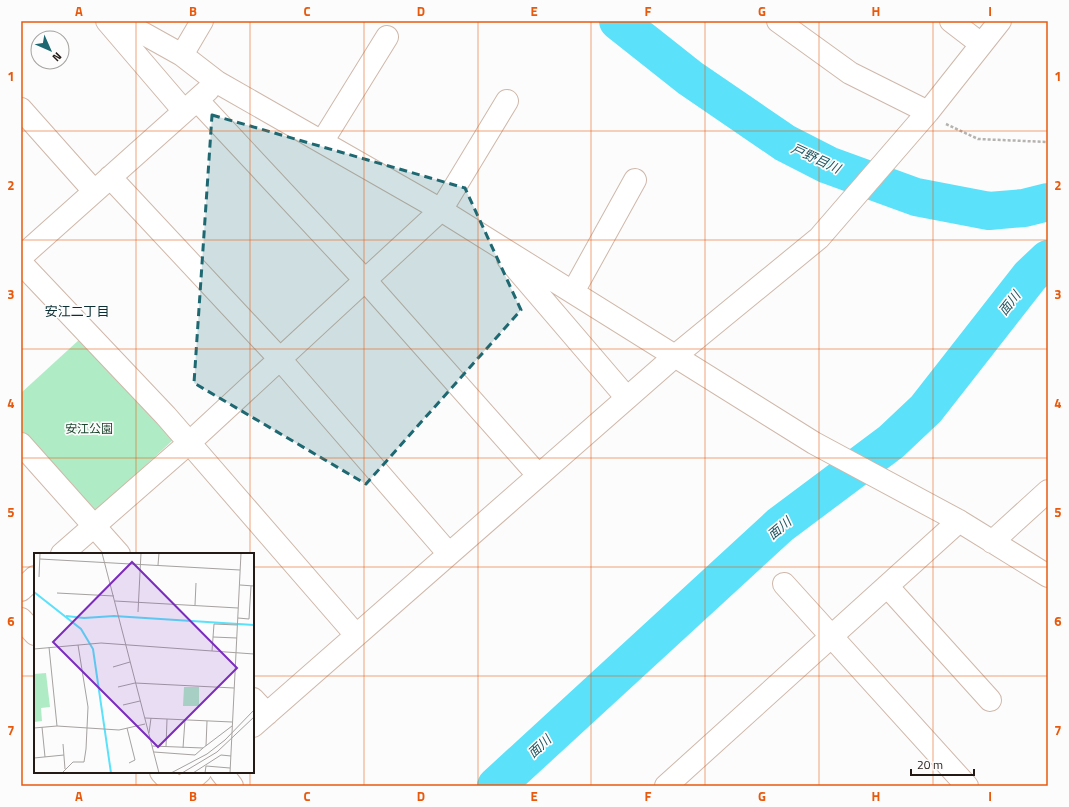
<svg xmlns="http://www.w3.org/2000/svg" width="1069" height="807" viewBox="0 0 1069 807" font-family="'Titillium Web','Noto Sans JP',sans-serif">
<rect width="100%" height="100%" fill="#fcfcfc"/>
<!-- green -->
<path fill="#afecc5" d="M80 339 173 440 93 514 21 437V393Z"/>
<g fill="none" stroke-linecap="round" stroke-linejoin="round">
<!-- river -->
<path stroke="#5be1fa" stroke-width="38" d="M618 21 690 78 785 143 828 165 916 197 989 211 1024 208 1048 202
M496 786 780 525 891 442 926 409 1030 276 1048 259"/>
<!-- minor casing -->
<g stroke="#cfb8aa" stroke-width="24">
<path id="minor" d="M107 21 184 111
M121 21 182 55 217 82 441 210 814 443 959 521 1048 576
M778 21 850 73 928 112
M951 21 981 44
M182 55 202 21
M197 100 365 280 538 475
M21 109 94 191
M322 142 387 37
M110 177 280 359 449 554
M21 257 208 90
M508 259 627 398
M21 263 166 416 356 635
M573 292 635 180
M21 444 119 554
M992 542 1048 491
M62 554 189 443 441 210 507 101
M784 584 967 786
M887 586 990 700
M21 590 35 577
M21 619 35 634
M253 699 267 714
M253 726 675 356 819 238 928 112 1000 21
M161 772 174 786
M221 772 232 786
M184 786 200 772
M666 786 959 521"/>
</g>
<!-- path -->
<path stroke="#b5b2b0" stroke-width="2.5" stroke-dasharray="3 2" stroke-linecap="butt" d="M946 124 978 139 1048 142"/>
<!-- minor -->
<use href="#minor" stroke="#fff" stroke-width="22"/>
</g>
<!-- marked area -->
<path fill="#1e6872" fill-opacity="0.2" stroke="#1e6872" stroke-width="3" stroke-dasharray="8 5" stroke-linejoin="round" d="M212 115 465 188 521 310 366 484 194 383Z"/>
<!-- grid -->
<path fill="none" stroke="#e8590c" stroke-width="1" stroke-opacity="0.55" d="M136 21V554M250 21V554M364 21V786M478 21V786M591 21V786M705 21V786M819 21V786M933 21V786M21 131H1048M21 240H1048M21 349H1048M21 458H1048M21 567H35M253 567H1048M21 676H35M253 676H1048M136 772V786M250 772V786"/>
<g text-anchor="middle" stroke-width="3.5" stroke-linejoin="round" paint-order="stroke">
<!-- park labels -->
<g font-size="12" fill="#1e462f" stroke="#fcfcfc">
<text x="89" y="433">安江公園</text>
</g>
<!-- water labels -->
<g font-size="13" font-style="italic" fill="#1c545f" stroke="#fcfcfc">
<text transform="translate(816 158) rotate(25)" y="5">戸野目川</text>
<text transform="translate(1009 303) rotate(-52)" y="5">面川</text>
<text transform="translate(779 528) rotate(-40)" y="5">面川</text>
<text transform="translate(539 746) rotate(-43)" y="5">面川</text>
</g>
<!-- neighbourhood labels -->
<g font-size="13" fill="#0c2f34" stroke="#fcfcfc">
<text x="77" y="316">安江二丁目</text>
</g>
</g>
<!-- overview -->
<g transform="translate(34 553)">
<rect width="220" height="220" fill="#fcfcfc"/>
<path d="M12 120 16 154 7 155 8 168 0 169V121ZM150 134H165V153H149Z" fill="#afecc5"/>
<path fill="none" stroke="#5be1fa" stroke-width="2" d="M0 39 47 76 59 96 77 220M32 63 50 65 80 63 220 72"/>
<path fill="none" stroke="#a5a2a0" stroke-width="1" d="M68 0 125 220M6 6 206 17M124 12 125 0M5 24 6 0M206 32 220 33M23 40 80 43M81 48 204 55M161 52 162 30M104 59 107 0M204 65 215 66 217 33M179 84 203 85M15 94 23 173M0 96 67 90 220 101M178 98 180 71 203 72M79 114 96 109M84 134 101 130 200 135M89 152 106 148M111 165 198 169M8 174 11 204M0 175 23 173 85 177 111 171M93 175 101 207 95 210M115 180 117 165M29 191 31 216M118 193 169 195 198 173M172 193 173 168M132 194 133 166M149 195 151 167M120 199 161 202 169 195M0 205 30 202M28 220 39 209H50L52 196 54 154 44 92M137 220 173 201 191 187 220 157M148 220 183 199 220 164M159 220 187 202 197 203M171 220 172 213 196 215M196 220 207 0"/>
<path fill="#7b2cbf" fill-opacity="0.15" stroke="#7b2cbf" stroke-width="2" d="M98 9 203 115 124 194 19 89Z"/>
<rect width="220" height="220" fill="none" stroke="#231a15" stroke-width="2"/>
</g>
<!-- border -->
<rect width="1069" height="807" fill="none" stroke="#fcfcfc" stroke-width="44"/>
<!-- north arrow -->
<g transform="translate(50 50) rotate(135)"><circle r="19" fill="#fcfcfc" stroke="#a5a2a0"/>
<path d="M0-3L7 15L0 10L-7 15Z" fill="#1e6872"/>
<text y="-6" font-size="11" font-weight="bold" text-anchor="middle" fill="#231a15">N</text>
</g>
<!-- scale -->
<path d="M911 769v6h63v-6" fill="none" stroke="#231a15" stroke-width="2"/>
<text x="917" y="769" font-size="12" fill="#231a15" stroke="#fcfcfc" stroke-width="3" paint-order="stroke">20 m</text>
<rect x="22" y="22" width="1025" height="763" fill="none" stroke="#e8590c" stroke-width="1.5"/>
<g font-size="13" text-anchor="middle" font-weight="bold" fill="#e8590c">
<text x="79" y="16">A</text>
<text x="193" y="16">B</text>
<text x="307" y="16">C</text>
<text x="421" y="16">D</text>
<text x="534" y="16">E</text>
<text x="648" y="16">F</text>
<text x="762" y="16">G</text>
<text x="876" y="16">H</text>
<text x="990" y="16">I</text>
<text x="11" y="81">1</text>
<text x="1058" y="81">1</text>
<text x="11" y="190">2</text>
<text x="1058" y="190">2</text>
<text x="11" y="299">3</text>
<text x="1058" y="299">3</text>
<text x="11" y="408">4</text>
<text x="1058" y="408">4</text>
<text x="11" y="517">5</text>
<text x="1058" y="517">5</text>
<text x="11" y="626">6</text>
<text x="1058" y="626">6</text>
<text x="11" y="735">7</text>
<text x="1058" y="735">7</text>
<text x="79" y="801">A</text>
<text x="193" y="801">B</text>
<text x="307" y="801">C</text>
<text x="421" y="801">D</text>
<text x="534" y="801">E</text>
<text x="648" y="801">F</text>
<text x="762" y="801">G</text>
<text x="876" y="801">H</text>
<text x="990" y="801">I</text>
</g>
</svg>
